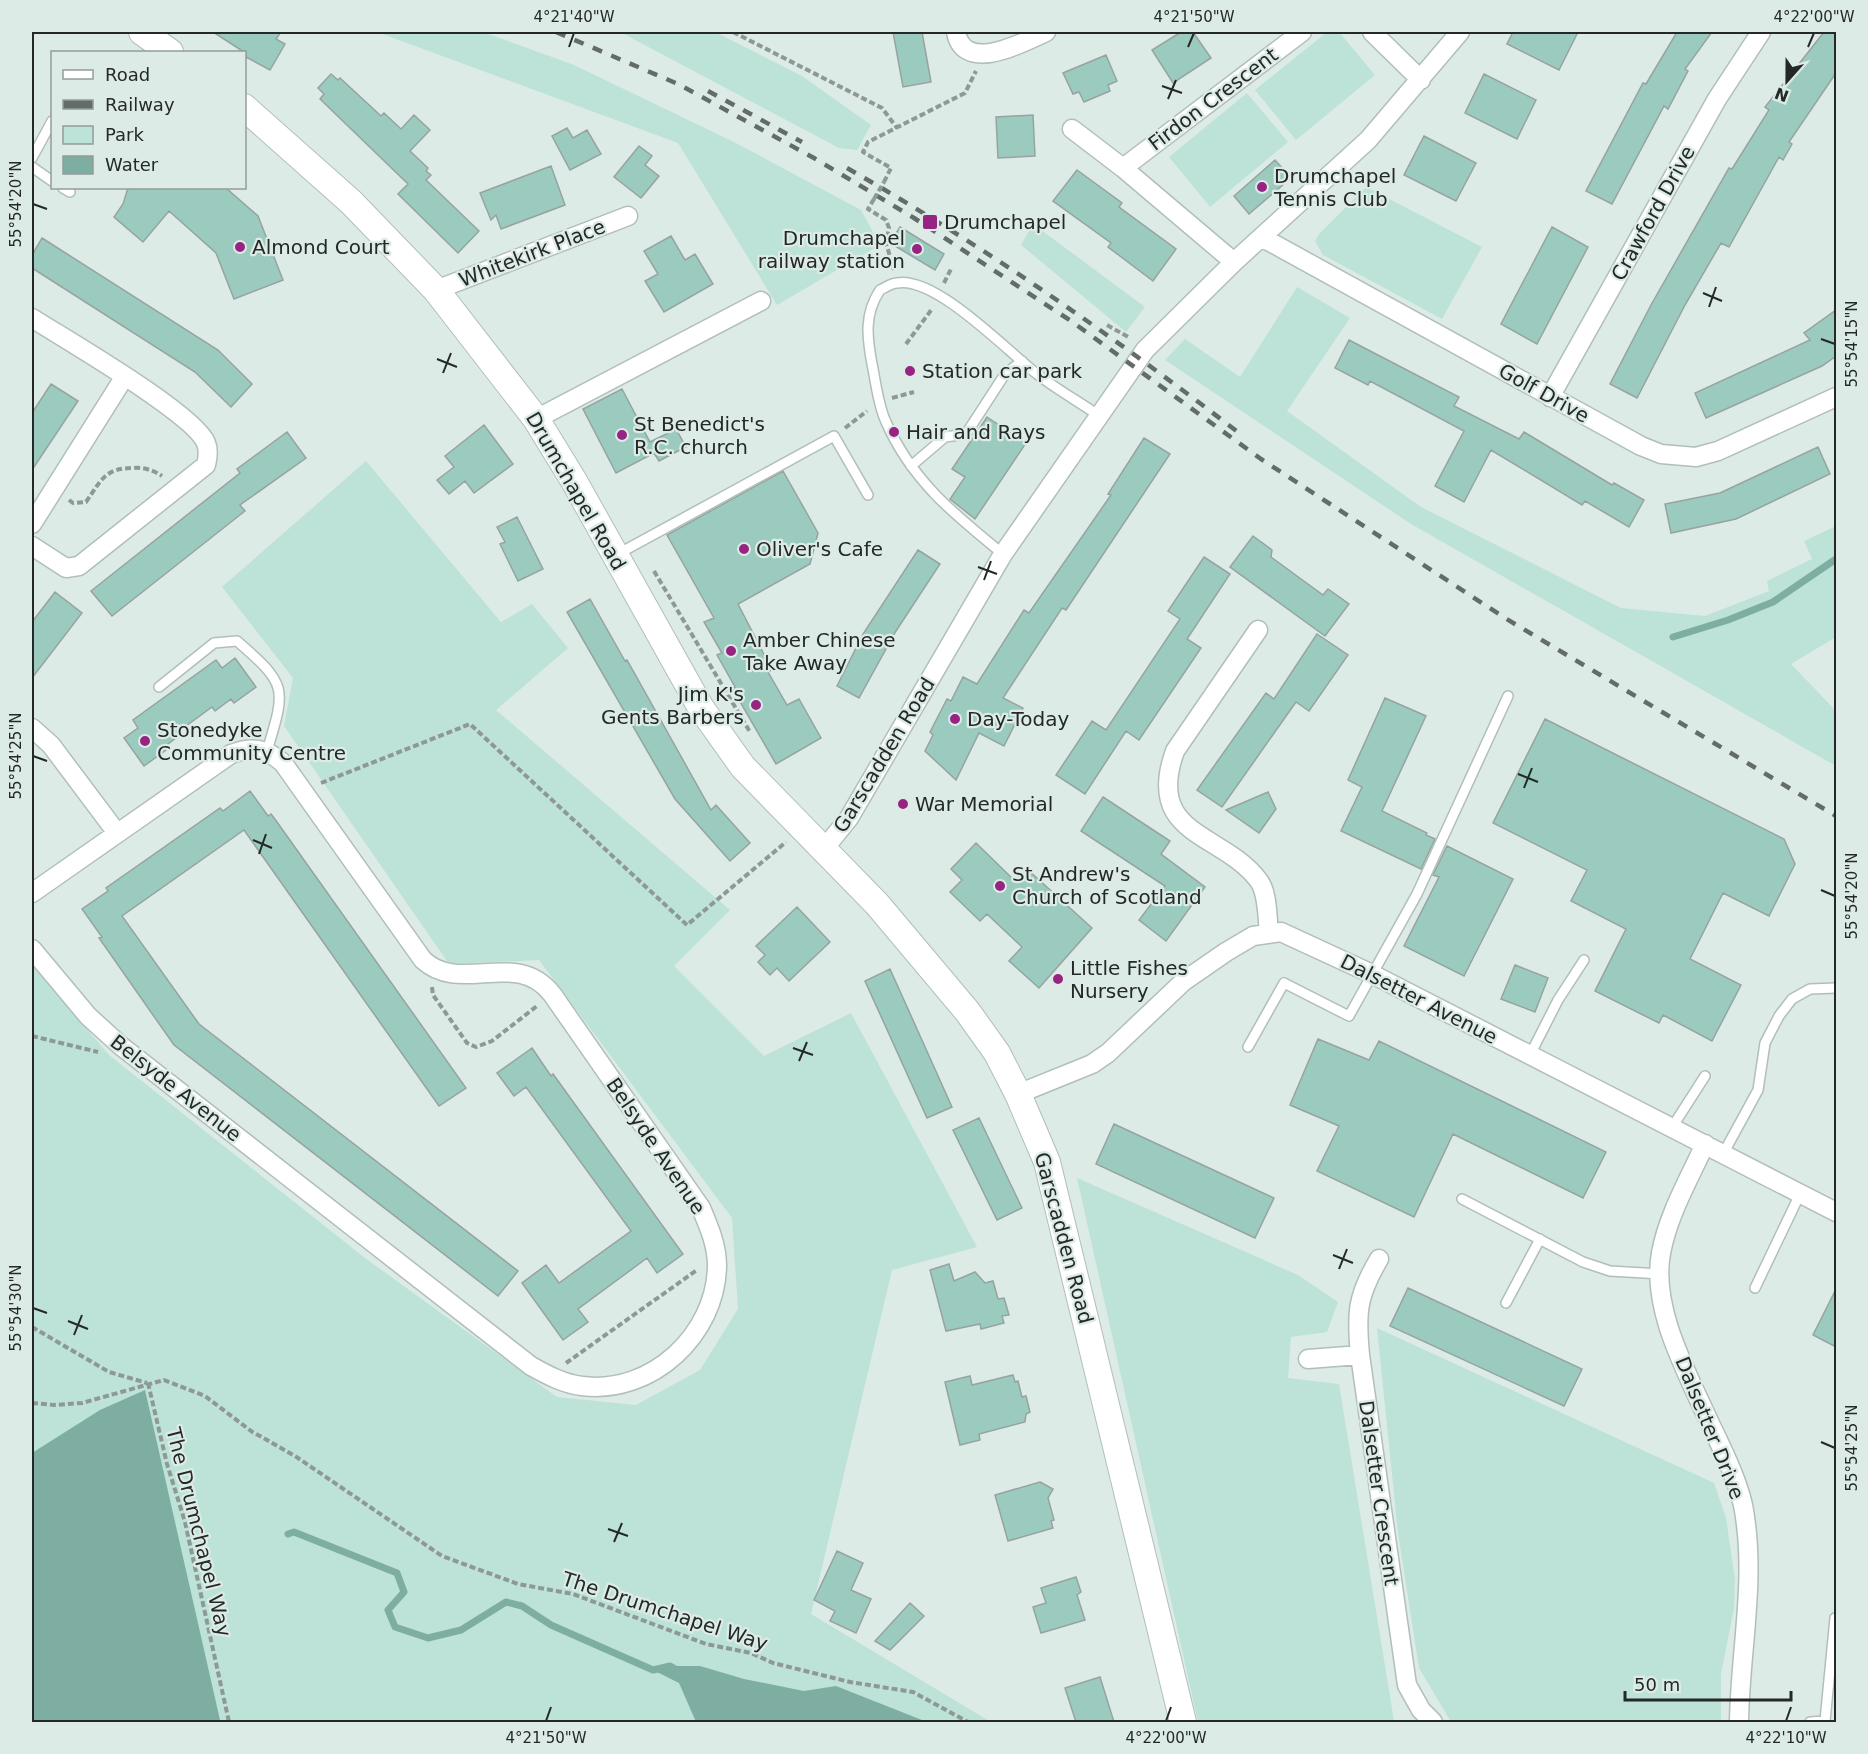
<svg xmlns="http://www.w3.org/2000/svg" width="1868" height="1754" viewBox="0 0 1868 1754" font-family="'DejaVu Sans',sans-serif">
<rect width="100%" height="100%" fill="#ddebe7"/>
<!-- green -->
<path fill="#bde2d7" d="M377 32H483L574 65 736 143 861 210 880 245 777 305 678 143Z
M620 32H715L802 76 871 125 857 150 839 148Z
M1327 32H1339L1375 75 1296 140 1255 90Z
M1247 93 1288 142 1210 207 1169 157Z
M1366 187 1482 247 1442 319 1323 255 1315 241 1320 233Z
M1033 224 1145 307 1126 332 1021 245Z
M1297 287 1350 318 1287 411 1421 507 1621 608 1705 616 1769 591 1767 581 1812 559 1804 541 1836 526V637L1791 664 1836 711V766L1411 524 1165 360 1185 339 1240 377Z
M366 461 501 622 532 604 568 648 496 710 730 910 674 966 764 1056 851 1013 977 1247 892 1270 811 1614 991 1722H32V965L109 1055 365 1258 557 1397 636 1405 700 1370 738 1309 732 1218 539 960 449 964 284 726 293 678 222 587Z
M1077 1178 1298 1275 1338 1302 1327 1332 1291 1337 1288 1378 1339 1384 1394 1721 1392 1722H1198Z
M1377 1328 1714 1483 1726 1518 1735 1580 1734 1608 1721 1674V1722H1451L1419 1668 1398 1533Z"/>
<!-- water -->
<path fill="#7eaea1" d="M145 1390 220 1720 193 1722 32 1721V1453L100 1410Z
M670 1666H700L744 1679 804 1691 836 1686 927 1722H696L679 1683 653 1670Z"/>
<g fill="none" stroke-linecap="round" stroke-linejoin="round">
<!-- stream -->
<path stroke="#7eaea1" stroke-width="7" d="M1673 637 1728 620 1773 602 1836 559
M288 1534 294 1532 397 1573 404 1592 388 1610 395 1627 428 1638 461 1630 506 1602 522 1606 551 1625 653 1670 670 1666 677 1670"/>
</g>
<!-- building -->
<path fill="#9acbbe" stroke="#97a3a0" stroke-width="1.5" d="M213 32H281L276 39 285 44 270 70 244 56V52Z
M893 32H922L931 82 903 87Z
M1181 32H1193L1211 58 1173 83 1152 50Z
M1513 32H1578L1559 70 1507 44Z
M1677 32H1712L1685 69 1688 71 1668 109 1664 106 1612 204 1586 191 1643 83 1646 84Z
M1824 32H1836V73L1789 142 1792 144 1783 160 1779 157 1729 247 1721 243 1685 305 1637 398 1610 384 1651 305 1729 168 1732 169 1769 110 1765 107Z
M1106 55 1117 81 1108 85 1110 91 1084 102 1079 92 1073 94 1063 73Z
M331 74 338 80 340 78 381 116 384 113 401 129 414 115 430 130 410 151 428 168 426 171 431 175 426 180 479 231 458 253 398 194 408 184 320 99 324 94 318 88Z
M1484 74 1536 100 1517 139 1465 113Z
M1033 115 1035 156 998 158 996 117Z
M567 128 573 138 587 130 601 154 570 170 552 136Z
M1424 136 1476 163 1456 201 1404 175Z
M639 146 652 156 645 165 659 176 641 198 614 177Z
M1275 160 1291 178 1249 214 1234 196Z
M551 166 565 205 501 229 496 215 491 220 480 193Z
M1077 170 1122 203 1119 207 1176 249 1153 281 1108 247 1111 243 1053 201Z
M128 188H226L258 216 283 280 234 299 216 253 169 211 143 242 114 217 123 204Z
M900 227 944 254 935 270 890 243Z
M1552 227 1588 247 1537 344 1501 324Z
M671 236 685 260 695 254 713 284 664 312 645 281 658 274 644 251Z
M42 238 218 350 252 384 231 407 195 372 32 268V255Z
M1836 310V356L1822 366 1706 418 1695 393 1810 340 1804 333Z
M1349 340 1459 397 1454 406 1519 439 1524 432 1612 485 1614 483 1644 500 1629 527 1585 501 1582 505 1491 450 1464 502 1435 486 1464 431 1370 381 1368 385 1335 368Z
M51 384 78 401 32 470V413Z
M622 389 650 442 676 429 686 447 659 461 654 453 616 473 583 409Z
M987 417 1026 443 975 519 950 499 965 477 952 469Z
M484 425 513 464 474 493 465 481 449 494 437 480 454 467 445 456Z
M287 432 306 458 240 505 245 511 112 616 91 591 240 473 237 469Z
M1144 438 1170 454 1066 610 1062 608 1003 698 1023 708 1004 746 979 733 956 780 925 751 933 735 930 732 947 699 951 701 963 677 977 684 1024 610 1029 613 1111 495 1108 494Z
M1818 447 1830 474 1736 519 1671 533 1665 504 1720 493Z
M783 471 818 533 810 564 738 604 772 670 768 672 787 705 799 699 821 738 776 764 732 688 735 687 717 655 722 653 704 622 714 618 667 535Z
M517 517 543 569 518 581 500 544 505 542 497 527Z
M1253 536 1272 550 1271 557 1323 595 1328 589 1349 604 1325 636 1230 567Z
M918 550 940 564 896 631 859 698 837 686 863 634Z
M1204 557 1230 574 1187 639 1201 648 1139 740 1126 731 1085 794 1056 775 1092 721 1106 730 1180 619 1168 611Z
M55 592 82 613 32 678V622Z
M590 599 625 661 627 660 711 810 716 805 750 843 730 861 675 799 567 612Z
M1317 634 1348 655 1309 711 1296 702 1222 807 1197 790 1266 693 1274 699Z
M235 658 256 687 234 703 231 699 215 711 212 707 178 732 180 735 164 747 166 750 144 766 124 738 138 728 133 720 216 660 222 668Z
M1385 698 1426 716 1382 811 1427 833 1426 835 1435 839 1421 869 1341 831 1362 787 1348 780Z
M1545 719 1784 839 1795 864 1769 916 1723 893 1690 959 1741 985 1712 1041 1663 1015 1659 1023 1595 991 1626 929 1571 901 1587 870 1493 823Z
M250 791 268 816 271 814 277 822 466 1088 439 1106 244 830 122 916 199 1024 518 1271 498 1296 174 1045 99 938 102 937 82 909 108 891 106 888 220 808 223 811Z
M1268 792 1276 809 1259 833 1226 810Z
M1103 797 1170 841 1161 854 1205 887 1166 941 1139 920 1165 886 1081 831Z
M976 843 1015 881 1027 869 1092 928 1039 988 1009 961 1022 947 987 914 980 921 950 892 962 880 951 869Z
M1447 846 1513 879 1464 976 1404 946 1439 877 1433 875Z
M797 907 830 942 789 981 777 968 770 975 758 962 765 955 756 946Z
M1515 965 1548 978 1535 1012 1501 999Z
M890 969 952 1107 927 1118 865 981Z
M1318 1039 1369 1060 1379 1041 1606 1152 1583 1198 1453 1134 1414 1217 1317 1171 1339 1126 1290 1105Z
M532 1048 551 1076 553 1074 683 1254 657 1273 647 1258 578 1309 588 1322 563 1340 522 1283 546 1265 559 1283 631 1231 526 1087 514 1096 497 1073Z
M979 1118 1022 1208 997 1220 953 1130Z
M1114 1124 1274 1198 1255 1238 1096 1164Z
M949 1264 954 1281 975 1272 985 1283 993 1281 998 1299 1004 1298 1009 1315 1002 1316 1004 1323 981 1329 980 1324 946 1331 930 1270Z
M1408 1288 1582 1369 1564 1406 1390 1326Z
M1836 1289V1347L1813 1335Z
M1013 1375 1015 1382 1018 1381 1022 1397 1026 1396 1030 1412 1026 1414 1025 1422 979 1434 980 1440 960 1445 945 1382 970 1376 972 1385Z
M1040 1482 1053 1489 1048 1498 1054 1520 1051 1521 1053 1528 1008 1541 995 1495Z
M837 1551 863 1563 851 1590 871 1599 856 1633 830 1621 835 1611 814 1600Z
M1076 1577 1081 1592 1077 1595 1085 1620 1041 1633 1033 1607 1046 1603 1041 1588Z
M910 1603 924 1616 890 1650 875 1641Z
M1100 1677 1114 1722H1076L1065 1688Z"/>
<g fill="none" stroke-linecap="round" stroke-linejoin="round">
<!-- lane casing -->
<g stroke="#b1beba" stroke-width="12">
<path id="lane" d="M32 158 52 121
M32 167 52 181
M63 188 70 192
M911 466 945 437 966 434 1005 374 1022 361
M1003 554C955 515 912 481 886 422 878 405 876 383 872 364 867 337 864 314 880 290 885 288 891 283 897 283 936 276 1007 351 1037 374 1056 389 1078 401 1098 415
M616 555 834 436 868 495
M159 687 214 643 237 641C288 685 286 688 267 751
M1248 1047 1284 983 1349 1016 1417 894 1508 696
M1530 1055 1558 1000 1584 960
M1671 1129 1705 1076
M1723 1154 1758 1090 1765 1043 1779 1016 1792 999 1810 989 1836 988
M1462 1199 1583 1262 1610 1271 1661 1274
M1755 1288 1800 1194
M1506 1303 1540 1239
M1810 1722 1825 1721 1835 1618"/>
</g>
<!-- street casing -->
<g stroke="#b1beba" stroke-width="21">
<path id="street" d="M956 32C964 75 1024 42 1046 32
M1372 32 1421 80
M1072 129 1123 168 1302 32
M1123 168 1234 262
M1263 238 1641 446 1661 454 1696 457 1718 451 1836 397
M436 290 628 216
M32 318C63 338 195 414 206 443 209 450 208 457 206 465L79 566 66 568 32 546
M1550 397 1717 99 1761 32
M536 419 761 301
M32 524 125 376
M1258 630 1175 751C1144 837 1223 832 1259 881 1268 893 1267 917 1269 932
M32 728 51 745 117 833
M824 849 849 818 1003 554 1145 350 1234 262 1368 140 1460 32
M32 893 231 754C251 746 266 748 283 763L423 960C461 995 516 948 552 994L701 1208C709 1227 717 1245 717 1266 716 1334 652 1395 582 1386 564 1384 547 1375 531 1366L121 1046 88 1016 32 949
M1018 1094 1092 1064 1108 1053 1184 981 1226 952 1253 936 1281 932 1372 974 1836 1212
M1705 1144C1689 1179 1668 1215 1661 1253 1651 1307 1685 1369 1707 1417 1720 1445 1736 1475 1743 1505 1757 1578 1740 1650 1739 1722
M1379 1259C1357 1296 1356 1313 1360 1355L1407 1685 1421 1710 1433 1722
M1308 1359 1360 1355"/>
</g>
<!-- secondary casing -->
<g stroke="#b1beba" stroke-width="28">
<path id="secondary" d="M142 32 170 52
M244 107 351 202 436 290 536 419 574 481 701 708 743 767 877 904 967 1011 997 1053 1018 1094 1047 1162 1183 1722"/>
</g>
<!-- path -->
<path stroke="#8e9895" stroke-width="4" stroke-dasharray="6 3" stroke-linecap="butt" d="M733 32 882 108 897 128
M884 182 891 168 863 152 868 142 965 93 976 71
M874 199 868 209 886 220 889 228 886 243 894 270
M944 283 951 269
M1107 325 1130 338
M906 344 932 309
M892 398 914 392
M845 428 867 411
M69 500 73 503 86 502C102 479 105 468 134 468 144 467 155 471 162 476
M654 571 750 732
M321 783 470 724 687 925 786 842
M432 987 433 995 467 1043 476 1047 492 1041 537 1006
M32 1036 98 1052
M32 1327 109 1372 147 1383
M566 1363 697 1270
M148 1383 167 1464 185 1522 229 1722
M32 1403 54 1405 82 1403 164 1380 205 1396 251 1431 295 1456 442 1556 518 1584 573 1594 706 1644 751 1653 773 1663 850 1682 913 1692 968 1722"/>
<!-- lane -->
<use href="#lane" stroke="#fff" stroke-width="9"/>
<!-- street -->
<use href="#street" stroke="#fff" stroke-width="18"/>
<!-- secondary -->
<use href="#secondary" stroke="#fff" stroke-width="26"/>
<!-- rail -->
<path stroke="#646c69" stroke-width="4.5" stroke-dasharray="10 10" stroke-linecap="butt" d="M556 32 678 84 814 158 914 218 1071 321 1261 459 1505 618 1836 816
M708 91 802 142
M847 168C984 246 1113 336 1239 433"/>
<!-- path-bridge -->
<path stroke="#8e9895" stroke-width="4" stroke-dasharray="6 3" stroke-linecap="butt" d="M874 199 884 182"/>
</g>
<!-- ticks -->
<path fill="none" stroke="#242927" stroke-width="2" d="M569 47 574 33M1188 47 1194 33M1808 47 1814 33M1162 86 1182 93M1168 99 1176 80M33 204 47 209M1703 293 1722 301M1709 307 1716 287M1821 339 1835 344M437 359 457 367M443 373 451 353M978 567 997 574M984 580 991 561M33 756 47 761M1518 774 1538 782M1524 788 1532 768M253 840 272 848M259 854 266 834M1821 890 1835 896M793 1048 813 1055M799 1061 807 1042M1333 1255 1353 1263M1339 1269 1347 1249M33 1308 47 1313M68 1321 88 1329M74 1335 82 1315M1821 1442 1835 1448M608 1529 628 1536M614 1542 622 1523M546 1721 551 1707M1166 1721 1171 1707M1786 1721 1791 1707"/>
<!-- markers -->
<g fill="#962482" stroke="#ddebe7" stroke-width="2">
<circle cx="1262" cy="187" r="6"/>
<rect x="922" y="214" width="16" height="16" rx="3"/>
<circle cx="240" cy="247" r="6"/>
<circle cx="917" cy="249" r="6"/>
<circle cx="910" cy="371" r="6"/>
<circle cx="894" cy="432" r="6"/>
<circle cx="622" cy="435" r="6"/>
<circle cx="744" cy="549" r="6"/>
<circle cx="731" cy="651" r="6"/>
<circle cx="756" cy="705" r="6"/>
<circle cx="955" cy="719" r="6"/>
<circle cx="145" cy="741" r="6"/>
<circle cx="903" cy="804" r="6"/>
<circle cx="1000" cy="886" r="6"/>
<circle cx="1058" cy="979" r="6"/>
</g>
<g text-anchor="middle" stroke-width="4.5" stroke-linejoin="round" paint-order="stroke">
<!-- street labels -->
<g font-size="20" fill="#242927" stroke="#ddebe7">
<text transform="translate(1213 99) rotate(-37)" y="7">Firdon Crescent</text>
<text transform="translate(1653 213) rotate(-61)" y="7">Crawford Drive</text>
<text transform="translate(532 253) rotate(-21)" y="7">Whitekirk Place</text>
<text transform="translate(1544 393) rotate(29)" y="7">Golf Drive</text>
<text transform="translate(576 491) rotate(60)" y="7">Drumchapel Road</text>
<text transform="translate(884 755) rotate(-59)" y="7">Garscadden Road</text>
<text transform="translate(1419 999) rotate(27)" y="7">Dalsetter Avenue</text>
<text transform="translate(176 1088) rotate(38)" y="7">Belsyde Avenue</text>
<text transform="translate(656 1146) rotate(56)" y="7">Belsyde Avenue</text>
<text transform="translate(1064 1238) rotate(75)" y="7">Garscadden Road</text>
<text transform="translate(1710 1428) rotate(68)" y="7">Dalsetter Drive</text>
<text transform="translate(1379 1493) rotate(82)" y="7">Dalsetter Crescent</text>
<text transform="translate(199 1532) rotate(76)" y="7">The Drumchapel Way</text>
<text transform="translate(665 1611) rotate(18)" y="7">The Drumchapel Way</text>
</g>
<!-- poi labels -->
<g font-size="20" fill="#242927" stroke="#ddebe7" text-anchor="start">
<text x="1274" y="183">Drumchapel<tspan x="1274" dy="23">Tennis Club</tspan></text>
<text x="944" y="229">Drumchapel</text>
<text x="905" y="245" text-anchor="end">Drumchapel<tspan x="905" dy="23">railway station</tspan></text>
<text x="252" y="254">Almond Court</text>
<text x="922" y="378">Station car park</text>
<text x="634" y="431">St Benedict's<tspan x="634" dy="23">R.C. church</tspan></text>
<text x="906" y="439">Hair and Rays</text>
<text x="756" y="556">Oliver's Cafe</text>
<text x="743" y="647">Amber Chinese<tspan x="743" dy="23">Take Away</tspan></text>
<text x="744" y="701" text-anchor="end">Jim K's<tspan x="744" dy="23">Gents Barbers</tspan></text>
<text x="967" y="726">Day-Today</text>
<text x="157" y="737">Stonedyke<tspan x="157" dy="23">Community Centre</tspan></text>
<text x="915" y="811">War Memorial</text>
<text x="1012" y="881">St Andrew's<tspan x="1012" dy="23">Church of Scotland</tspan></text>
<text x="1070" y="975">Little Fishes<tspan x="1070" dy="23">Nursery</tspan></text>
</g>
</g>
<!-- border -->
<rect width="1868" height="1754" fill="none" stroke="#ddebe7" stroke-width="66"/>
<!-- legend -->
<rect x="51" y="51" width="195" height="138" fill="#ddebe7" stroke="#939d9a" stroke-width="1.5"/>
<rect x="63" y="70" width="30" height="9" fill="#ffffff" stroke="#939d9a" stroke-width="1.5"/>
<text x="105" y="81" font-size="18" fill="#242927">Road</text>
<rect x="63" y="100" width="30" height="9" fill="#646c69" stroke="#939d9a" stroke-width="1.5"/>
<text x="105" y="111" font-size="18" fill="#242927">Railway</text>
<rect x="63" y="126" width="30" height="18" fill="#bde2d7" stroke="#939d9a" stroke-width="1.5"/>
<text x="105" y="141" font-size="18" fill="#242927">Park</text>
<rect x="63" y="156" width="30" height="18" fill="#7eaea1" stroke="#939d9a" stroke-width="1.5"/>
<text x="105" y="171" font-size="18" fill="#242927">Water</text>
<!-- north arrow -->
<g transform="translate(1787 81) rotate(201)" stroke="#ddebe7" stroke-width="4.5" paint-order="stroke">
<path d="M0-4.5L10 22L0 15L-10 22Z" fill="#242927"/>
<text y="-9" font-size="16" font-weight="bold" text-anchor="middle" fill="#242927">N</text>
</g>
<!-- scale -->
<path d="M1625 1691v9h166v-9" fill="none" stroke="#242927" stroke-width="3"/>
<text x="1634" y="1691" font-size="18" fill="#242927" stroke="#ddebe7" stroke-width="4.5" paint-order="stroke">50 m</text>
<rect x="33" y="33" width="1802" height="1688" fill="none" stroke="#242927" stroke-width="2"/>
<g font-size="15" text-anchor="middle" fill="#242927">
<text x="574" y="22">4°21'40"W</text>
<text x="1194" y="22">4°21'50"W</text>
<text x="1814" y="22">4°22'00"W</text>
<text transform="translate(16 204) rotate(-90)" y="5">55°54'20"N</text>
<text transform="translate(1852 344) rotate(-90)" y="5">55°54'15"N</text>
<text transform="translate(16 756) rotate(-90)" y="5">55°54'25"N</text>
<text transform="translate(1852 896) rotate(-90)" y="5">55°54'20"N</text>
<text transform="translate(16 1308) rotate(-90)" y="5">55°54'30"N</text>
<text transform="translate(1852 1448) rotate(-90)" y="5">55°54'25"N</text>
<text x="546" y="1743">4°21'50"W</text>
<text x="1166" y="1743">4°22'00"W</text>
<text x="1786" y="1743">4°22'10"W</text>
</g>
</svg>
